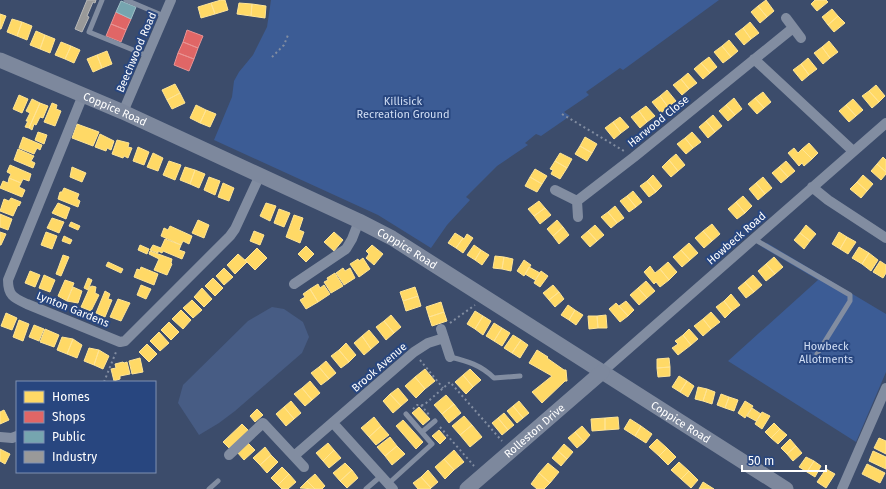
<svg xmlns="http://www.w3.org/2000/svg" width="886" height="489" viewBox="0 0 886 489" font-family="'Fira Sans',sans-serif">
<rect width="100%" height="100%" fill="#3c4c6b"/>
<!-- green -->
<path fill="#3c5c95" d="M271 0H719L623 70 620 68 586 92 589 95 564 112 570 116 541 136 536 134 525 143 528 145 497 166 466 197 470 200 447 225 431 248 378 215 214 140 232 97 234 81 239 72 253 55 267 27Z
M767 243 886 314V372L856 442 728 361 818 280 762 247Z"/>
<!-- water -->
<path fill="#475c84" d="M272 307 284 309 303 322 309 337 302 353 235 411 219 423 199 435 178 403 183 385 248 321Z"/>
<!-- homes -->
<path fill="#ffd966" stroke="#ffe494" d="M221 0H225L228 10 215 14 211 3Z
M766 0 774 11 767 17 758 6Z
M815 0H826L828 2 817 11 811 4Z
M211 3 215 14 201 18 198 7Z
M239 3 252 4 251 16 237 14Z
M252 4 266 6 265 18 251 16Z
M758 6 767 17 760 23 751 12Z
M832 9 838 16 828 25 822 17Z
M0 14 6 16 1 29H0Z
M838 16 845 23 834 32 828 25Z
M12 19 22 22 17 36 7 32Z
M22 22 32 26 27 40 17 36Z
M750 22 759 33 751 39 743 28Z
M743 28 751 39 744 45 735 34Z
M36 31 45 35 40 49 30 45Z
M45 35 55 39 50 53 40 49Z
M729 40 738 51 731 57 722 46Z
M829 41 838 52 830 58 822 47Z
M61 42 71 46 65 59 55 55Z
M71 46 80 50 74 63 65 59Z
M722 46 731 57 723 63 714 52Z
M822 47 830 58 823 64 814 53Z
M107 51 112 64 102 68 97 55Z
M97 55 102 68 93 72 87 59Z
M709 57 717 67 710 73 701 63Z
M808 58 817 69 809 75 801 64Z
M701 63 710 73 703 79 694 69Z
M801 64 809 75 802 81 793 70Z
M688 73 697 83 689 89 681 79Z
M681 79 689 89 682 95 673 85Z
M175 84 180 93 167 100 162 90Z
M876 85 885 96 879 102 869 91Z
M667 90 676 101 668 107 660 96Z
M869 91 879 102 872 108 862 96Z
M763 92 771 102 764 108 755 98Z
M180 93 185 103 172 109 167 100Z
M19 95 28 99 22 113 13 109Z
M660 96 668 107 661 113 652 102Z
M734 98 742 109 735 115 726 105Z
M755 98 764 108 757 114 748 104Z
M32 99 40 103 29 128 25 127 28 121H26L30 113 26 111Z
M853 99 863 110 856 116 846 105Z
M40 103 48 106 43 118 40 117 36 125 34 124 32 130 29 128Z
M52 103 57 105 56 109 61 111 55 126 44 122Z
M196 105 206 110 200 123 190 118Z
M726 105 735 115 728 121 719 111Z
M846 105 856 116 849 122 839 111Z
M646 106 655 116 647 122 639 111Z
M206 110 216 114 210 127 200 123Z
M639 111 647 122 640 128 631 117Z
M713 115 722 126 715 132 706 121Z
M620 117 629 127 621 133 613 122Z
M706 121 715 132 708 138 699 127Z
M613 122 621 133 614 139 605 128Z
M77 124 99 132 93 146 72 138Z
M38 132 47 135 44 144 35 140Z
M692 132 701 142 693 148 685 138Z
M100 134 114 141 111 150 107 148 106 151 95 147Z
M23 137 42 145 40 150 37 148 34 154 19 148Z
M585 137 597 144 592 153 580 146Z
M685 138 693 148 686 154 677 144Z
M117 140 129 143 128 147 132 148 128 158 124 156 123 158 112 154Z
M809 143 818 153 812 159 802 149Z
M580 146 592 153 587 161 575 154Z
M138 147 149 152 144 165 133 161Z
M794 148 798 153 802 149 812 159 804 166 802 163 799 166 788 153Z
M18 149 34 156 31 161 35 163 33 168 14 160Z
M153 153 163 158 158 171 147 167Z
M560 153 572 159 567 168 555 161Z
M676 154 685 165 678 171 669 160Z
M883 157 886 160V172L877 164Z
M669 160 678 171 671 177 662 167Z
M169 161 181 165 175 180 163 175Z
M555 161 567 168 560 179 551 174 553 170 550 169Z
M786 161 795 171 788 177 779 167Z
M877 164 886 172V174L881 180 871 171Z
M10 165 31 174 29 181 23 179 21 183 9 178 11 174 7 172Z
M72 167 86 173 82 182 70 177Z
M185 167 195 170 190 184 180 180Z
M779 167 788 177 781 183 772 173Z
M535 169 547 176 542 184 530 177Z
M195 170 205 174 199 188 190 184Z
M653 175 662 186 656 192 647 181Z
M863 175 873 184 867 191 857 182Z
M209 177 220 181 215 195 204 190Z
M530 177 542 184 537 192 525 186Z
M763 177 772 188 765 194 756 183Z
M9 178 21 183 19 187 25 190 22 197 0 188 3 181 8 183Z
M647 181 656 192 649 197 640 186Z
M857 182 867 191 861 198 850 189Z
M223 183 234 188 229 201 218 197Z
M756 183 765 194 758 200 749 189Z
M64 188 79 194 77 199 80 201 78 207 58 199 60 192H62Z
M633 191 642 202 636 207 627 196Z
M627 196 636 207 629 212 620 201Z
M743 196 752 206 745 213 736 202Z
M11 198 21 202 19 206 18 205 13 216 0 211 4 199 9 201Z
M539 201 545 208 534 216 528 209Z
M736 202 745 213 737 219 728 209Z
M58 203 70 208 66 219 52 213Z
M266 203 276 206 270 221 260 216Z
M615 206 624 218 617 223 608 212Z
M545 208 551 215 540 224 534 216Z
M279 209 290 213 284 227 274 223Z
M608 212 617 223 611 228 601 217Z
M0 214 12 219 8 230 0 227Z
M294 215 303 218 299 230 304 232 300 243 286 237Z
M52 218 64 222 59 233 47 228Z
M198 220 209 225 204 238 192 233Z
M557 220 563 227 553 236 547 229Z
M71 222 80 226 78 230 69 226Z
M712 224 720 234 712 241 703 231Z
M595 225 604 235 597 241 588 231Z
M806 225 816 234 810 241 800 233Z
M170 226 192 236 189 244 183 241 181 245 161 236 164 228 168 230Z
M563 227 569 235 559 244 553 236Z
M254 231 264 235 260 245 250 241Z
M588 231 597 241 590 247 581 237Z
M703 231 712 241 704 248 695 238Z
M0 232 6 234 1 245H0Z
M46 232 57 236 52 249 41 245Z
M334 232 343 240 334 251 324 242Z
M839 232 847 237 840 249 832 244Z
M455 233 463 238 456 248 448 243Z
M800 233 810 241 804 249 794 240Z
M467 234 473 238 463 253 456 248 463 238 464 239Z
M64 236 72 240 70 244 62 241Z
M847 237 856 242 848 254 840 249Z
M165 239 181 245 179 250 185 252 182 259 163 251 162 253 158 251V253L150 250 153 245 161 248Z
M689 243 698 253 690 260 681 250Z
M140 245 149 249 147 254 138 250Z
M372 245 383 254 374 265 366 258 369 254 366 251Z
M474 245 481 250 475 260 467 255Z
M306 246 314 254 306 262 298 254Z
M859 247 869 253 862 264 852 258Z
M257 248 267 258 255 270 245 260Z
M481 250 489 255 482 265 475 260Z
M681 250 690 260 682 267 673 257Z
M150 251 172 259 171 263 172 264 167 275 154 270 159 259 149 254Z
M869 253 878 260 871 271 862 264Z
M238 254 247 262 235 274 227 265Z
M63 255 69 257 61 276 56 274Z
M495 256 504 257 502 269 493 268Z
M504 257 513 259 511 271 502 269Z
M774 257 783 267 775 274 766 264Z
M363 258 370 269 359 277 350 264 358 259 359 261Z
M524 260 531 265 524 276 517 271Z
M880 261 886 265V273L883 278 873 272Z
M108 262 123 269 121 273 106 266Z
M668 262 677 272 669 280 660 269Z
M766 264 775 274 766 281 758 271Z
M650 266 655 273 660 269 669 280 660 287 656 282 654 284 644 272Z
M141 267 158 274 154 285 134 277 137 269 140 270Z
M529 267 540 273 535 280 525 274Z
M224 268 233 277 224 285 216 276Z
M343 268 345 271 350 268 355 278 344 285 336 273Z
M30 271 40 275 35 287 25 283Z
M541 271 548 276 540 287 534 283Z
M335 273 343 286 331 293 324 282 328 280 327 278Z
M44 275 55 280 50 292 39 288Z
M753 275 762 285 754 292 745 282Z
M88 278 92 280 88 290 84 288Z
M213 278 223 288 215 296 205 286Z
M65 280 74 283 67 301 58 296Z
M646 281 655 291 647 298 638 288Z
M745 282 754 292 746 298 738 288Z
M318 284 320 288 324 285 330 294 318 302 310 289Z
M141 285 151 289 146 299 137 295Z
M553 285 559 292 549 300 543 293Z
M92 286 96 287 95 293 99 295 91 311 81 307 90 287Z
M73 287 82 291 78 303 67 301Z
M415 287 418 296 403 301 400 292Z
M202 288 212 299 204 307 194 297Z
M638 288 647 298 639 305 630 295Z
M310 289 318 302 306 309 300 300 305 297 303 294Z
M105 291 110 294 108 299 112 300 105 317 96 313Z
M559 292 564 299 555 307 549 300Z
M731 294 740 305 732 311 724 301Z
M418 296 421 306 406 311 403 301Z
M118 299 130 303 121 321 110 317Z
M192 300 202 310 193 318 183 308Z
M626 301 634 310 628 316 619 306Z
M724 301 732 311 725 318 716 307Z
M441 302 444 312 429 317 426 307Z
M616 303 628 316 620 322 609 309Z
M568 305 575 310 569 320 561 315Z
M181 310 191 320 183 329 172 319Z
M575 310 583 315 576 325 569 320Z
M475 311 483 316 475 329 467 324Z
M444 312 447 321 432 326 429 317Z
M711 312 720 322 711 329 703 319Z
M6 313 17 318 12 330 1 326Z
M391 315 401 327 394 333 384 321Z
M606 315 607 328H598L597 316Z
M483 316 491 321 483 335 475 329Z
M588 316H597L598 328 589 329Z
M703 319 711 329 703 336 694 326Z
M19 320 29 324 23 341 13 337Z
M384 321 394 333 386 340 376 327Z
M169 322 179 332 171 340 161 330Z
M494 323 502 328 494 341 486 336Z
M34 325 44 329 39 341 29 337Z
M502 328 510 333 502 346 494 341Z
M45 329 59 335 54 347 40 342Z
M689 329 698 339 691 345 683 335Z
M369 330 379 342 371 349 362 336Z
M159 332 169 343 160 351 150 341Z
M513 335 521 340 512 353 504 348Z
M683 335 691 345 678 355 672 348 678 344 675 341Z
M362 336 371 349 364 355 354 343Z
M62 337 73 339 67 354 57 350Z
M73 339 82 345 77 358 67 354Z
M521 340 528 345 520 358 512 353Z
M346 343 356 355 349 362 339 350Z
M147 344 157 354 149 362 139 352Z
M89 348 99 350 94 365 84 361Z
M99 350 109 356 103 369 94 365Z
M339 350 349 362 341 368 331 356Z
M537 350 548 357 547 358 564 370H566L567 381H565L542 403 532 392 552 376 529 363Z
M140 358 143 372 132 374 129 361Z
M669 358 670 367 657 368V359Z
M326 361 336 373 329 379 319 367Z
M123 362 124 363 127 362 130 374 120 376V379L114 381 111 369 116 368 115 364Z
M319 367 329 379 321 385 311 373Z
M670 367V376L658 377 657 368Z
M425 369 435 381 425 389 415 377Z
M470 369 481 380 473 387 463 375Z
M463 375 473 387 466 394 455 382Z
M679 376 687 381 680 392 672 387Z
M415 377 425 389 416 398 405 386Z
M310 381 320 393 312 400 302 388Z
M687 381 694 386 688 397 680 392Z
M698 387 707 389 703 401 695 399Z
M302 388 312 400 305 406 294 394Z
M398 388 408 400 401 406 390 394Z
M707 389 715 392 712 404 703 401Z
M390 394 401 406 393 413 383 401Z
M721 394 729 397 725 408 717 405Z
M446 395 454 404 442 414 434 405Z
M729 397 738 400 734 411 725 408Z
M291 401 301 413 294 419 284 407Z
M519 401 529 413 523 418 513 406Z
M745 401 753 406 745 418 738 413Z
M454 404 461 413 449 423 442 414Z
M513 406 523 418 517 423 507 411Z
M284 407 294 419 286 426 276 414Z
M419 407 430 419 423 425 412 413Z
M752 408 761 414 756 421 747 416Z
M257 409 263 415 255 422 250 416Z
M4 410 9 420 0 424V412Z
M762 412 770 416 762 429 755 424Z
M504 413 514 425 508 430 498 418Z
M464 416 472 425 460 435 452 426Z
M374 417 381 426 369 437 361 428Z
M618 417 619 429 605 430V418Z
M498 418 508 430 502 435 492 423Z
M605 418V430L592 431 591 419Z
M630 419 641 426 635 436 624 429Z
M403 420 423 442 416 449 396 426Z
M774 423 780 429 771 438 765 432Z
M242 424 250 432 231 450 223 442Z
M472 425 482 437 470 447 460 435Z
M381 426 389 435 376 445 369 437Z
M582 426 590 435 584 442 575 432Z
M641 426 652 434 646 443 635 436Z
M780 429 787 435 778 444 771 438Z
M439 430 446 438 440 444 432 436Z
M575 432 584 442 577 448 568 438Z
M390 437 397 446 385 456 377 447Z
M879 438 886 441V454L874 448Z
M657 439 667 448 659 456 649 447Z
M790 439 796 446 787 454 781 448Z
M247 442 255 450 244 460 237 452Z
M328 443 334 450 323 461 316 453Z
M564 444 573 452 567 459 558 451Z
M397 446 405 454 392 465 385 456Z
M796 446 802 453 793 461 787 454Z
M265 447 271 455 260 465 253 458Z
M667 448 676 457 668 465 659 456Z
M0 449 10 454 5 464 0 461Z
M334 450 341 458 329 468 323 461Z
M454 450 464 462 454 470 444 459Z
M558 451 567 459 561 466 552 458Z
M873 451 886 457V469L869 461Z
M271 455 278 462 267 473 260 465Z
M806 457 814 461 807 472 799 467Z
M444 459 454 470 445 479 435 467Z
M814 461 821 466 815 477 807 472Z
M679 462 689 471 681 479 671 470Z
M345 463 352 470 340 481 333 473Z
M548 463 559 472 550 483 539 473Z
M867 464 885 473 880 483 862 474Z
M282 467 289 474 278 485 271 478Z
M826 469 835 474 826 488 817 482Z
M352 470 358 478 347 488 340 481Z
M428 470 438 482 431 488 421 477Z
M689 471 698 480 691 488 681 479Z
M539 473 550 483 544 489H537L531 484Z
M289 474 296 482 288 489H282L278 485Z
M315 474 325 486 322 489H315L307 481Z
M421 477 431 488 430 489H418L413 483Z
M307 481 315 489 300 488Z
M703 482 714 489H699Z"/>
<!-- shops -->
<path fill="#e06666" stroke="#e99494" d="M116 12 131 19 126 30 111 24Z
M111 24 126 30 121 42 106 36Z
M187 30 203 36 198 48 183 42Z
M183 42 198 48 194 59 178 53Z
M178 53 194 59 189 71 174 65Z"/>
<!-- public -->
<path fill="#76a5af" stroke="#9fc0c7" d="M121 1 136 7 131 19 116 12Z"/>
<!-- industry -->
<path fill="#999" stroke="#b8b8b8" d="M87 0H96L95 3 93 2 87 16 89 17 82 32 75 29Z"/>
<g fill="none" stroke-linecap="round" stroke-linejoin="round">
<!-- path -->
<path stroke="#828da1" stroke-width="2" stroke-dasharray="2 3" stroke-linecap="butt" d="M272 57 284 45 288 35
M562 114 624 151
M450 323 475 305
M420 360 443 388
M104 382 116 352
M421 405 430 416
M413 409 417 405H424L450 382 502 441
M440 427 474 466"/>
<!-- lane -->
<path stroke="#828da1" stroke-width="5" d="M102 0 89 32 148 56
M126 0 164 16
M754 239 850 295V301L817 354
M450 357C467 361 481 365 494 378L520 376
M422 432 435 421
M388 484 432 444 406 414
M209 489 218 481
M366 489 381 476"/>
<!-- street -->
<path stroke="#828da1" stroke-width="10" d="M786 18 801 38
M754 59 853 151
M83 95 8 280C8 296 14 298 27 304L120 342 125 341 230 236 235 229 260 175
M123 112 171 0
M812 187 828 200 886 238
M555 190 577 201 578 217
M577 201 634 157 793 28
M294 284 346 249 352 239 359 221
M441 329 450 357
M602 372 886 123
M333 423 393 489
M0 437 12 438 17 436
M229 455 263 423 304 467
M294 456 414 352 428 343 444 338
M842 489 886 388"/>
<!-- secondary -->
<g stroke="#7d889d" stroke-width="15">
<path id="s1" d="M0 60 123 112 359 221 392 238 786 489"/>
<path id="s2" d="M467 489 602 372"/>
</g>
</g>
<g text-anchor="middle" stroke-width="4" stroke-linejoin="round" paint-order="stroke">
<!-- street labels -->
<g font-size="11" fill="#fff" stroke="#28467f">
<text transform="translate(136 52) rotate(-67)" y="4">Beechwood Road</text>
<text dy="4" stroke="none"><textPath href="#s1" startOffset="125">Coppice Road</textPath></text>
<text transform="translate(658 121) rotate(-39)" y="4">Harwood Close</text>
<text transform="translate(736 238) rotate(-41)" y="4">Howbeck Road</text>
<text dy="4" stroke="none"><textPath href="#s1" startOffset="449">Coppice Road</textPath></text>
<text transform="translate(73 309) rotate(22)" y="4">Lynton Gardens</text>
<text transform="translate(379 367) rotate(-41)" y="4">Brook Avenue</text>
<text dy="4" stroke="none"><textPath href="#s1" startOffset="773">Coppice Road</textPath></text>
<text dy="4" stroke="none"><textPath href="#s2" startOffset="89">Rolleston Drive</textPath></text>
</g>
<!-- park labels -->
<g font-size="11" fill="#d1def4" stroke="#28467f">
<text x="403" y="105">Killisick<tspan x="403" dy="13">Recreation Ground</tspan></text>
<text x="826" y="350">Howbeck<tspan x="826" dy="13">Allotments</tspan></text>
</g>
</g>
<!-- legend -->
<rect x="16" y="381" width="140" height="92" fill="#28467f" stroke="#7e90b2"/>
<rect x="24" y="391" width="20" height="12" fill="#ffd966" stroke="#7e90b2"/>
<text x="52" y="401" font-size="12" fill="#ffffff">Homes</text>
<rect x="24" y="411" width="20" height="12" fill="#e06666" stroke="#7e90b2"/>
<text x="52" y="421" font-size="12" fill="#ffffff">Shops</text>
<rect x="24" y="431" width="20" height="12" fill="#76a5af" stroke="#7e90b2"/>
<text x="52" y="441" font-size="12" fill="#ffffff">Public</text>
<rect x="24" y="451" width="20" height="12" fill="#999999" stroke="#7e90b2"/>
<text x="52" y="461" font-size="12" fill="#ffffff">Industry</text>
<!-- scale -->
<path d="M742 465v6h84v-6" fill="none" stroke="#ffffff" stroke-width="2"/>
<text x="748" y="465" font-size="12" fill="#ffffff" stroke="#28467f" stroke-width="3" paint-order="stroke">50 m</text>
</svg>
